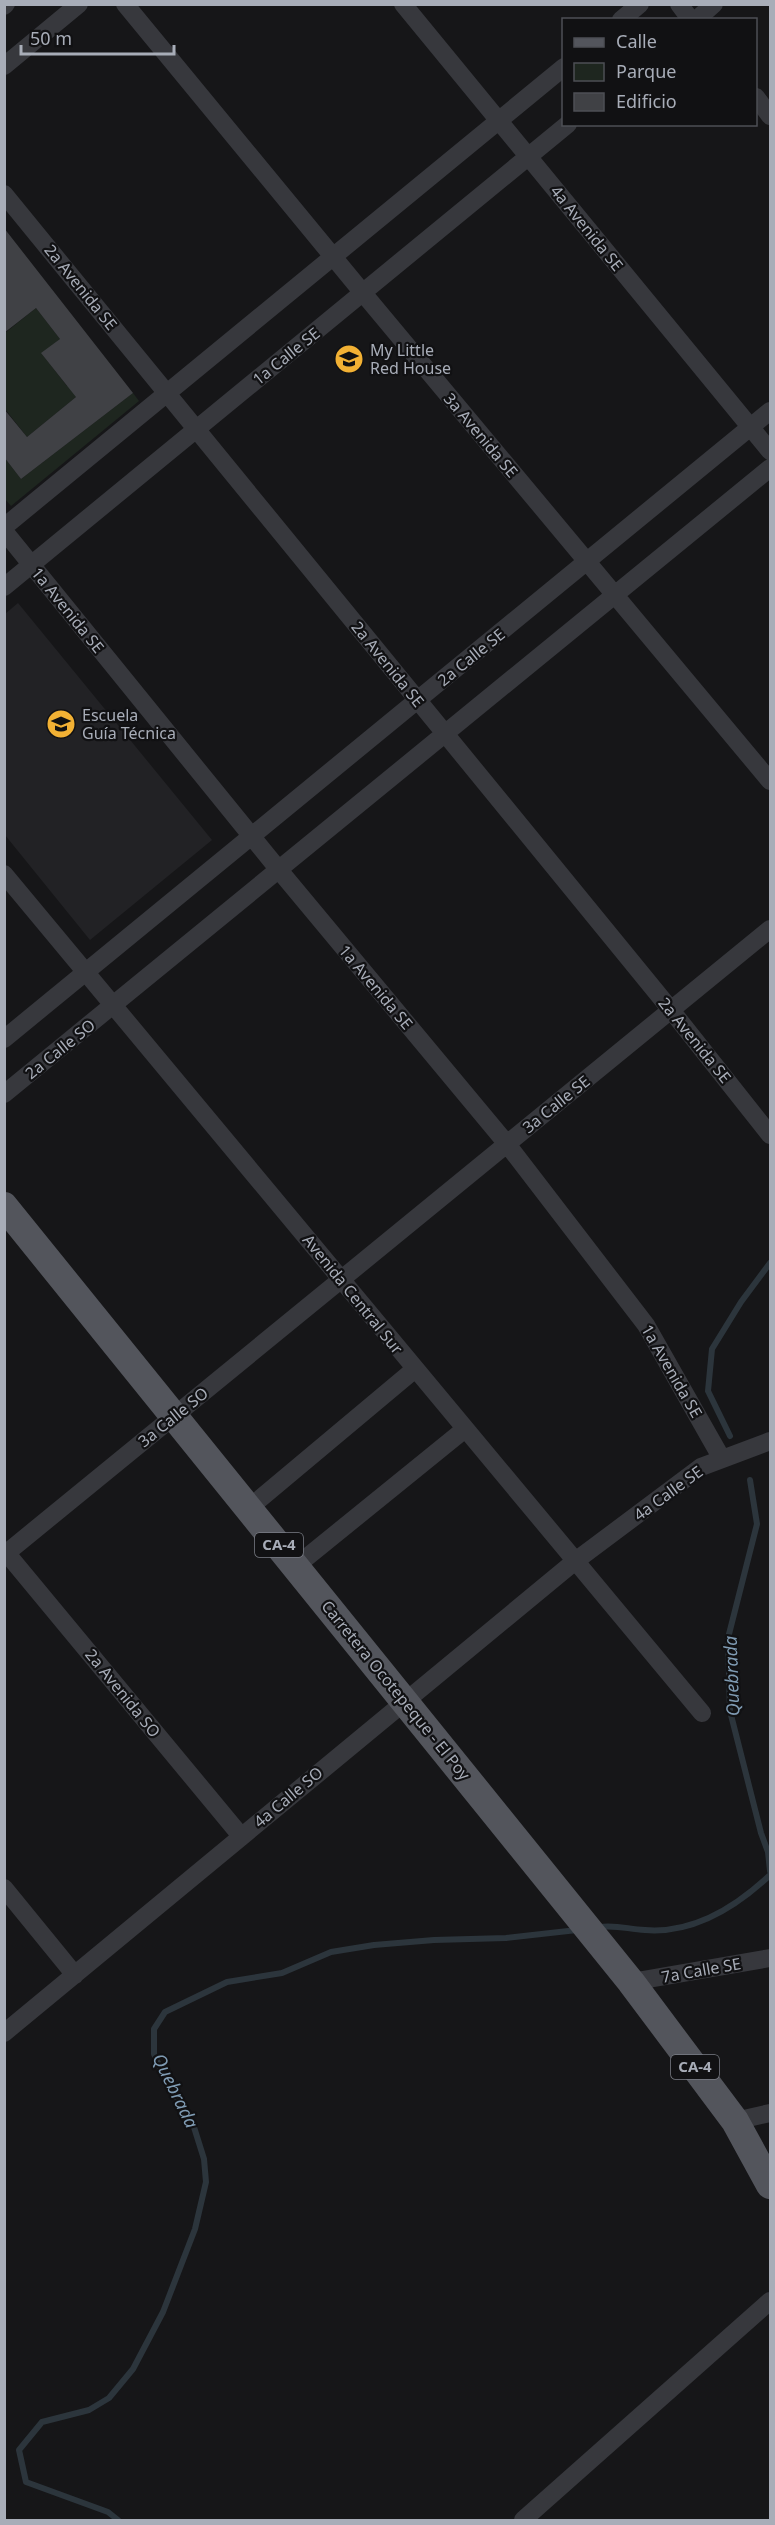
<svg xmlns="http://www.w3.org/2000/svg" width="775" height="2525" viewBox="0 0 775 2525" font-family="'Noto Sans',sans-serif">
<rect width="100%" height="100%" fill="#161618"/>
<!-- built -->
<path fill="#222225" d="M18 603 212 840 90 940 5 835V614Z"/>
<!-- green -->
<path fill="#1e261f" d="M36 308 60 339 42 354 67 386 83 373 92 384 27 437 5 409V333Z
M133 393 139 401 11 506 5 499 4 457 21 479Z"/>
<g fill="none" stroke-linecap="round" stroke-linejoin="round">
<!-- stream -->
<path stroke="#2c353c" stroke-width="6" d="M730 1436 708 1391 712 1349 741 1302 770 1263
M750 1480 757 1524 728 1638 730 1711 761 1833 768 1852 770 1871
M599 1927C618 1925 627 1929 645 1930 694 1934 737 1906 770 1875
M118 2520 108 2512 26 2482 19 2450 42 2422 89 2410 109 2398 133 2369 163 2312 195 2229 206 2182 204 2159 193 2124 165 2079 154 2054V2029L165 2012 227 1982 282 1973 331 1952 374 1945 434 1940 506 1938 577 1930"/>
</g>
<!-- building -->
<path fill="#404145" d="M4 228 133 393 21 479 4 457V409L27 437 76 397 41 353 60 339 36 308 4 333Z"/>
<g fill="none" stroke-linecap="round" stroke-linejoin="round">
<!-- minor -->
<path stroke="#37383d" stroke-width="18" d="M125 4 363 293 770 781
M403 4 770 451
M679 4 691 20
M4 6 6 4
M621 20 640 4
M696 20 714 4
M4 66 79 4
M756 97 770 116
M4 194 671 1010 770 1135
M4 527 564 67
M4 531 279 870 507 1144 646 1325 722 1459
M4 587 568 124
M4 874 702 1713
M4 1039 770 411
M4 1094 770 468
M249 1508 415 1369
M4 1550 241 1836
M4 1555 770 929
M296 1566 465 1429
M4 1888 75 1975
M631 1982 770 1958
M4 2033 574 1562 701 1467 770 1441
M735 2121 770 2113
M523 2520 770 2301"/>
<!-- primary -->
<path stroke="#53555c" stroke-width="28" d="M4 1206 631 1982 735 2121 770 2185"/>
</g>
<!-- icons -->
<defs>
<g id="school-disc" transform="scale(1.5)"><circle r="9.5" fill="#f2b134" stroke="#111113"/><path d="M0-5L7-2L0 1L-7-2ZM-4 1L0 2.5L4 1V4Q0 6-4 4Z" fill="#111"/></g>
</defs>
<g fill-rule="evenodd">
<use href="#school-disc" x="349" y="359"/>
<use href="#school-disc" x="61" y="724"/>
</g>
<g text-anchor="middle" stroke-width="4.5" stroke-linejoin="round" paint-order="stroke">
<!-- shield labels -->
<g fill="#111113" stroke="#7b7e86" stroke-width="1.5">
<rect x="255" y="1533" width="48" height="24" rx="4.5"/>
<rect x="671" y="2055" width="48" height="24" rx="4.5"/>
</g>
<g font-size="15" font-weight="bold" fill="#a8adb8">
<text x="279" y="1550">CA-4</text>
<text x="695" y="2072">CA-4</text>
</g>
<!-- street labels -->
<g font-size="16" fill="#a8adb8" stroke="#111113">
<text transform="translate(587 228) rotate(51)" y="6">4a Avenida SE</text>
<text transform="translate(81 287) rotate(51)" y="6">2a Avenida SE</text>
<text transform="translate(286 356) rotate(-39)" y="6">1a Calle SE</text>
<text transform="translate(481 435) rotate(50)" y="6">3a Avenida SE</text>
<text transform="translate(68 610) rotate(51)" y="6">1a Avenida SE</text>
<text transform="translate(471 657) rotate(-39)" y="6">2a Calle SE</text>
<text transform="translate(388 664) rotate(51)" y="6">2a Avenida SE</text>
<text transform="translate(376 987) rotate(50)" y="6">1a Avenida SE</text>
<text transform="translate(695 1040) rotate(51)" y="6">2a Avenida SE</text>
<text transform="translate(60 1049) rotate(-39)" y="6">2a Calle SO</text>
<text transform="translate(556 1104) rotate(-39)" y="6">3a Calle SE</text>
<text transform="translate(353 1294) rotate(51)" y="6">Avenida Central Sur</text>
<text transform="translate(672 1371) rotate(60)" y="6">1a Avenida SE</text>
<text transform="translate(173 1417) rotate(-39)" y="6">3a Calle SO</text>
<text transform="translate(668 1493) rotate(-36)" y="6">4a Calle SE</text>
<text transform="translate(396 1690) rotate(51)" y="6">Carretera Ocotepeque - El Poy</text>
<text transform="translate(123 1693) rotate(51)" y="6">2a Avenida SO</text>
<text transform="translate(288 1797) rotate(-40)" y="6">4a Calle SO</text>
<text transform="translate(701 1970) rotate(-10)" y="6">7a Calle SE</text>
</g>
<!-- poi labels -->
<g font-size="16" fill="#a8adb8" stroke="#111113" text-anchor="start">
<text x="370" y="356">My Little<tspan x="370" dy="18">Red House</tspan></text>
<text x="82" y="721">Escuela<tspan x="82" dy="18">Guía Técnica</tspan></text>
</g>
<!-- water labels -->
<g font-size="18" font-style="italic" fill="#7f9bb3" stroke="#111113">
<text transform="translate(732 1676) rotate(-92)" y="6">Quebrada</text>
<text transform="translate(175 2091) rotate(64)" y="6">Quebrada</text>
</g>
</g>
<!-- border -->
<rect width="775" height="2525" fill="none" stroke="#a8adb8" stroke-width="12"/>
<!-- legend -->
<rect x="562" y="18" width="195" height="108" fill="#111113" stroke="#4d4f55" stroke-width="1.5"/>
<rect x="574" y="38" width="30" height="9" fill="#53555c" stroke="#4d4f55" stroke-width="1.5"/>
<text x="616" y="48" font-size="18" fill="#a8adb8">Calle</text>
<rect x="574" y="63" width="30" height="18" fill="#1e261f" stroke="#4d4f55" stroke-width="1.5"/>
<text x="616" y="78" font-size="18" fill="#a8adb8">Parque</text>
<rect x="574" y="93" width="30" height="18" fill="#404145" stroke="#4d4f55" stroke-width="1.5"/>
<text x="616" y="108" font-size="18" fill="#a8adb8">Edificio</text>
<!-- scale -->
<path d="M21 45v9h153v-9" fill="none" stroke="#a8adb8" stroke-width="3"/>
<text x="30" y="45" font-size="18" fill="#a8adb8" stroke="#111113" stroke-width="4.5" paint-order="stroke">50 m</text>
</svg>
